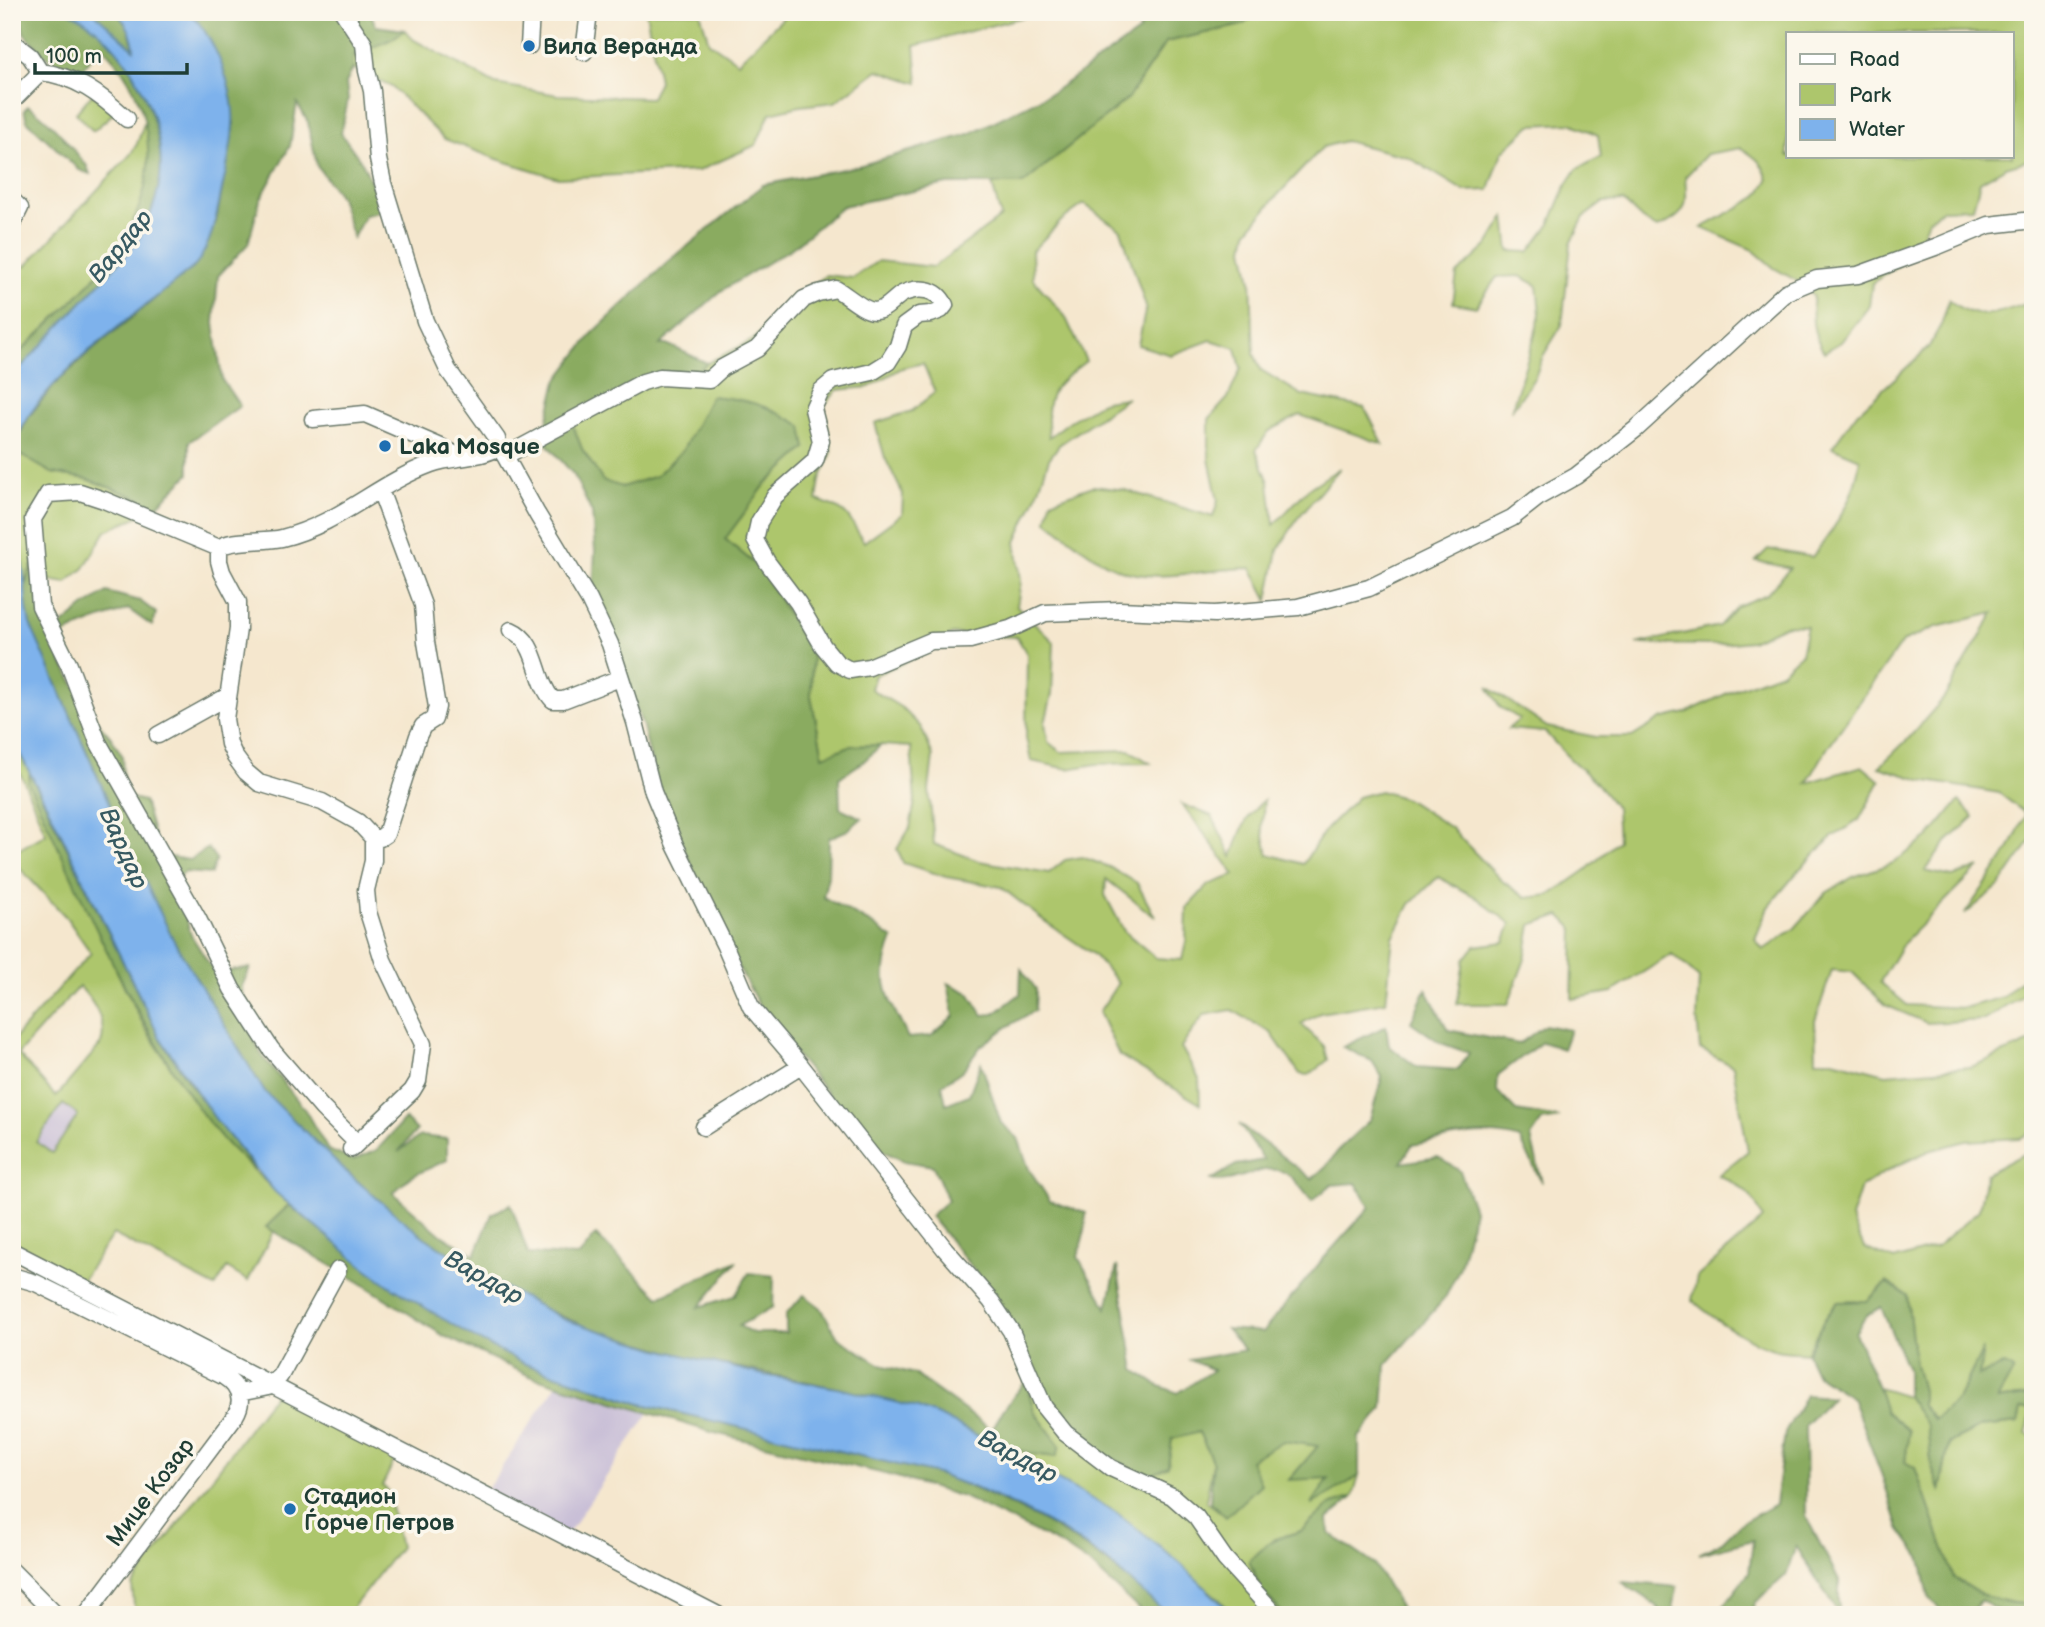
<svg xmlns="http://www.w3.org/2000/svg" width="2045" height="1627" viewBox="0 0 2045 1627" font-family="'Balsamiq Sans',sans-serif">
<rect width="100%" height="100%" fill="#fbf7ec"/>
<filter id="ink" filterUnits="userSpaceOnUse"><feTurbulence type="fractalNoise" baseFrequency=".0143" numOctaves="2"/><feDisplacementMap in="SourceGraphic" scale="14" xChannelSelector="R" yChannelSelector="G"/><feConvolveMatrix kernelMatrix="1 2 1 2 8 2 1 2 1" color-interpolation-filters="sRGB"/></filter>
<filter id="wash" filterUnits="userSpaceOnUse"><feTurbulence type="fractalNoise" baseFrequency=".00686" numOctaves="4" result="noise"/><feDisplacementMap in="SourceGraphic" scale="28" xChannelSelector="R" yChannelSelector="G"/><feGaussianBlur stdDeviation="1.57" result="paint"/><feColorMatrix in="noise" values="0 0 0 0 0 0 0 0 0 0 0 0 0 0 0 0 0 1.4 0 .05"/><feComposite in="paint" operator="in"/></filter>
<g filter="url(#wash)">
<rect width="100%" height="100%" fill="#f5e7ce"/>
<!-- industrial -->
<path fill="#c9bfd7" d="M63 1104 78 1115 52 1153 36 1142Z
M557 1384 649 1413 565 1538 484 1494Z"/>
<!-- green -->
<path fill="#adc66c" stroke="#668250" stroke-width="2" fill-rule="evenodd" d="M646 12H700L709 42 738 62 783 18 780 12H1042L915 46 918 83 878 70 835 102 800 106 770 113 756 145 698 171 558 178 497 159 444 139 392 87 353 68V56L392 39 404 30 414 40 495 84 558 95 651 98 659 81Z
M1260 12H2033V159L2006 167 1980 182 1973 208 1944 209 1928 220 1922 235 1908 259 1872 283 1869 306 1841 342 1824 352C1812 334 1811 317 1814 296L1804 285 1774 268 1753 250 1702 228 1757 197 1768 180C1764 163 1755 157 1741 148L1707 154 1685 177C1688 207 1687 215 1657 228L1642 219 1623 201 1604 202 1584 217 1571 243 1562 325 1543 356 1535 377 1511 411 1534 338 1540 314 1537 285 1520 276 1497 277 1476 307 1453 303 1457 274 1488 245 1505 217 1509 251 1529 252 1550 224 1566 186 1577 169 1601 157 1598 135 1571 123 1531 125 1502 152 1489 190 1464 191 1408 157 1345 141 1323 147 1273 200 1247 232 1244 248 1251 281 1254 354 1261 370 1302 395 1365 408 1383 444 1300 415 1269 431 1256 450 1269 482 1274 525 1308 489 1340 468 1297 519 1278 550 1268 600 1251 568C1213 568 1174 580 1136 574 1103 569 1073 540 1047 521L1051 501 1093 486 1125 490 1213 517 1218 501 1209 459V419L1228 398 1241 368 1236 348 1211 340 1171 355 1138 345 1146 307 1121 230 1084 204 1062 220 1032 251 1033 279 1065 316 1086 361C1051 388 1045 392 1049 437L1070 421 1104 401 1127 398 1059 445 1049 459 1037 495 1016 542 1021 581 1017 606 1054 642 1052 694 1045 723 1048 742 1061 752 1129 750 1150 763 1097 764 1068 769 1031 761 1026 738 1027 654 1017 637 952 634 928 652 875 675 871 689 902 708 921 727 933 756 929 790 934 844 979 861 1049 873 1065 860 1082 857 1109 867 1137 883 1155 917 1106 879 1105 895 1124 931 1156 958 1182 960 1186 942 1187 908 1208 885 1235 875 1182 804 1212 816 1232 857C1241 832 1243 819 1264 800L1262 827 1268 854 1303 864 1326 829 1358 797 1380 791 1406 799 1451 828 1501 880 1526 898 1550 895 1586 870 1618 841 1616 808 1595 781 1569 758 1545 732 1508 729 1520 719 1500 707 1488 687 1547 727 1596 737H1632L1661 719 1686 713 1736 689 1781 672 1801 654 1807 626 1786 625 1751 641 1712 645 1636 644 1719 626 1737 606 1767 594 1790 568 1756 561 1768 549 1812 557C1837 526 1855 498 1860 459L1832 447 1857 413 1928 348 1941 325 1949 300C1980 326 1999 311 2033 302V838L2000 885 1964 915 2008 852 2026 814 1999 793 1921 780 1879 767 1908 739 1944 698 1994 613 1936 627 1902 642 1828 747 1807 783 1862 766 1880 781 1859 820 1831 838 1800 869 1768 907 1755 939 1763 950 1794 929 1826 893 1853 877 1893 863 1929 837 1959 801 1974 817 1945 844 1925 871 1953 877 1979 867 1904 942 1880 982 1907 1005 1964 1008 2003 997 2033 969V987L2018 999 1984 1020 1927 1023 1885 1005 1852 972 1832 970 1815 1021 1816 1060H1833L1886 1074 1971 1067 2033 1041V1132L2020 1138 1966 1141 1929 1151 1894 1167 1861 1187 1851 1218 1864 1248 1894 1260 1937 1247 1979 1210 1986 1174 2033 1149V1386L2026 1396 1995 1400 2013 1371 2002 1365 1979 1377 1982 1351 1959 1398 1935 1420 1922 1406V1391L1915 1365 1907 1295 1887 1282 1867 1301 1837 1302 1824 1320 1806 1353C1795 1352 1783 1352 1773 1349 1743 1339 1715 1320 1692 1300L1697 1277 1763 1219C1754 1194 1741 1186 1718 1175L1748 1151 1733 1066 1700 1049 1697 1017 1699 978 1672 954 1612 992 1572 999 1574 929 1560 915 1531 925 1525 959 1508 1004H1457L1464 960 1475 946 1504 942 1511 924 1474 896 1438 877 1410 904 1393 937 1386 1002 1320 1013 1301 1024 1324 1046 1328 1060 1309 1075 1300 1074 1271 1033 1232 1010 1204 1015 1181 1047 1199 1079 1200 1104 1119 1055 1099 1012 1118 983 1094 955 1043 920 1001 887 946 877 903 863 897 849 910 828 915 801 911 747 881 745 850 746 823 757 811 696 812 655 762 570 725 539 765 485 806 448 712 396 683 450 656 476 622 487 603 482 582 449 572 423 661 372H696L707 363 753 340 782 309 826 275 853 278 878 261 933 267 1001 217 992 184H1023L1128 98 1166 42 1242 25ZM1788 33H2012V156H1788ZM923 363 935 392 912 411 875 423 885 458 903 494 902 514 864 542C847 514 849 511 817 500L820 479 832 452 824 406 837 390 869 387 902 368Z
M92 94 115 112 93 131 76 113Z
M145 121C150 148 151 180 141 207 118 266 56 316 12 360V257L25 267 130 155 137 144Z
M12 450 52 473 87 479 141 499 154 509 106 531 84 568 66 583 41 579 35 558 24 584 22 553 12 529Z
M12 739 30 773 28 782 122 982 145 1028 184 1088 227 1144 289 1205 266 1227 273 1232 248 1281 227 1268 215 1287 113 1234 79 1284 12 1251V1041L91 953 66 917 12 860V853L46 834 23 779 12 761ZM79 986C93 1001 108 1022 101 1044L56 1097 18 1054ZM63 1104 78 1115 52 1153 36 1142Z
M1026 1381 1168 1466 1172 1439 1199 1432 1213 1463 1206 1501 1226 1516 1234 1509 1249 1460 1283 1441 1319 1446 1290 1479 1329 1478 1313 1503 1359 1476 1353 1497 1330 1505 1301 1531 1272 1540 1262 1590 1284 1615H1233L1220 1600 1117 1513 992 1443 1032 1454 1056 1457 1060 1446 1034 1411Z
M1878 1387 1907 1396 1927 1425 1932 1468 1941 1488 1949 1443 1981 1427 2018 1423 2021 1409 2033 1408 2026 1434 2033 1436V1604L2013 1603 1983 1596 1954 1578 1915 1468 1905 1462 1909 1431 1886 1412Z
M276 1392 397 1455 382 1486 387 1489 400 1547 350 1611 355 1615H135L132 1586Z"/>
<!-- forest -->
<path fill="#8aab60" stroke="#54744a" stroke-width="2" d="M19 12C33 12 59 9 72 13 126 32 167 125 160 179 156 205 145 231 129 252L12 377 13 359C79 293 167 229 145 123 138 92 123 66 100 45L84 67 69 69 44 55 24 33Z
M93 12 118 14 129 29 134 49H131Z
M189 12H370L376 26 404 30 392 39 353 56V68L346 83 348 100 341 133 363 164 384 211 365 215 353 238 340 197 317 166 308 122 297 103 290 146 260 200 248 244 218 276 214 323 222 380 240 406 189 442V474L154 509 141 499 87 479 52 473 12 450V448L30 415 57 382 97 346 196 265 216 222 234 123 205 32Z
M1127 12H1260L1242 25 1166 42 1128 98 1023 184H947L843 206 792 248 721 291 660 345H669L707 363 696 372H661L572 423 582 449 603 481 622 487 656 476 683 450 711 396C748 399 770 406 802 426L806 448 765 485 725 539 762 570 812 655 811 697 823 756 850 746 881 745 863 762 839 778 840 808 862 818 848 830 829 838 828 876 823 897 872 924 893 939C875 984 889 997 908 1038L931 1036 954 1016 948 983 969 993 983 1015 994 1014 1020 994 1021 969 1036 989 1035 1010 1007 1027 981 1046 963 1070 942 1085 946 1104 969 1095 981 1063 1001 1123 1018 1138 1029 1169 1050 1201 1086 1213 1085 1229 1078 1257 1107 1308 1117 1266 1135 1370 1157 1385 1178 1393 1213 1370 1190 1360 1245 1350 1226 1329 1263 1332 1323 1259 1370 1207 1356 1183 1331 1185 1312 1201C1305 1194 1298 1182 1290 1176 1267 1157 1238 1186 1211 1180L1236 1165 1264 1160 1239 1124 1312 1179 1327 1165 1341 1147 1370 1120 1382 1077 1372 1061 1343 1047 1386 1026 1389 1046 1417 1067 1458 1070 1469 1053 1441 1043 1411 1022 1426 989 1448 1030 1519 1044 1545 1025 1570 1030 1563 1049 1542 1042 1498 1075 1497 1091 1516 1111 1560 1118 1542 1121 1531 1137 1542 1183 1520 1139C1485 1127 1448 1139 1412 1145L1401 1163 1438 1157 1460 1171 1474 1210 1460 1267 1445 1298 1386 1365 1383 1408 1359 1437V1476L1311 1505 1329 1478 1289 1480 1318 1446 1283 1441 1250 1460 1261 1484 1226 1517 1210 1502 1213 1463 1199 1432 1172 1439 1168 1466 1149 1477 1097 1451 1062 1422 987 1286 930 1216 948 1200 933 1166 904 1161 870 1145 767 1020 736 963 659 794 643 727 593 588 595 551 592 513 574 475 545 442 544 434 557 381 593 333 668 262 763 185 858 166 969 134 1053 92 1141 30Z
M28 106C51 119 70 146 87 166L90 174 79 170 27 121 24 110Z
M35 558 46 615 55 631 84 607 107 592 140 601 156 613 152 626 128 609C107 618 84 622 64 635L61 661 93 717 110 736 122 755 124 796 144 801 155 839 164 856 190 860 208 848 216 859 211 874 185 872 165 887 184 911 191 935 215 973 250 968 242 986 243 1017 261 1054 305 1110 328 1150 353 1160 377 1150 405 1119 417 1130 398 1152 420 1136 447 1139V1160L410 1177 393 1193 440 1234 475 1255 492 1214 511 1204 528 1254 579 1256 596 1235 659 1297 737 1261 699 1307 735 1296 749 1273 774 1276 773 1307 739 1326 753 1333H786V1314L804 1295 821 1308 838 1338 881 1365 914 1374 992 1430 1003 1410 1026 1381 1034 1411 1060 1446 1056 1457 1032 1454 992 1443 941 1417 918 1408 842 1389 692 1358 587 1327 542 1308 491 1280 424 1237 386 1206 341 1167 264 1091 174 942 129 848 30 624C22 591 22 588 35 558Z
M30 773 159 1036 189 1083 255 1170C222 1144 196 1107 174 1072 116 981 74 880 28 782Z
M289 1205 390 1286 478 1340 523 1363 638 1403 937 1474C1032 1510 1094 1544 1168 1615H1145L1091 1565 1061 1545 963 1497 893 1476 711 1432 530 1376 444 1336 361 1283 266 1227Z
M1887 1283 1907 1295 1915 1365 1922 1391V1406L1934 1420 1959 1398 1983 1349 1979 1376 2005 1365 2014 1370 1997 1400 2026 1396 2033 1386V1408L2021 1409 2018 1423 1981 1427 1949 1443 1940 1490 1932 1468 1927 1426 1907 1396V1369L1881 1307 1866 1316 1855 1333 1878 1387 1886 1412 1909 1431 1905 1462 1915 1468 1954 1578 1983 1596 2013 1603 2033 1604V1615H2003L1981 1600 1972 1611 1974 1615H1944L1929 1597 1921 1559 1899 1528 1882 1476 1852 1398 1817 1375 1807 1354 1824 1320 1838 1302 1867 1301Z
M1806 1395 1832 1397 1805 1425 1806 1517 1839 1580V1615L1796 1546 1786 1575 1755 1603 1753 1615H1720L1723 1607 1749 1572 1753 1540 1699 1554 1722 1542 1740 1524 1775 1504 1785 1433Z
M1353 1497 1328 1519 1329 1533 1375 1565 1405 1615H1284L1261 1590 1249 1561 1272 1540 1301 1531 1330 1505Z
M1622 1582 1677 1587 1673 1610 1685 1615H1662L1657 1606Z"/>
<!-- water -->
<path fill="#7eb2ec" stroke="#4e7890" stroke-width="2" d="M70 12H93L134 49C133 35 126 22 116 12H189C214 36 236 90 233 125 232 147 227 168 222 189 216 218 213 240 196 265 142 311 71 356 30 414 23 424 18 437 12 448V377L129 252C145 231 156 205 160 178 167 117 125 39 70 12Z
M12 529C28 557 22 592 30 624L129 848 174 941 264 1091 341 1167 386 1206 424 1237 491 1280 563 1319 658 1349 764 1375 842 1389 918 1408 941 1417 992 1443 1117 1513 1180 1563 1233 1615H1168L1106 1560 1063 1531 1018 1507 980 1490 937 1474 638 1403 523 1363 478 1340 390 1286 364 1267 275 1192 216 1120 159 1036 51 813 12 739Z"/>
</g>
<g filter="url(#ink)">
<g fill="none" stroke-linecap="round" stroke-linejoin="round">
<!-- minor casing -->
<g stroke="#6a786a" stroke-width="19">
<path id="minor" d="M343 12 364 44 367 71 372 91 378 159 383 183 425 321 448 370 497 439 499 447 505 456 537 514 589 600 610 644 635 722 653 792 675 845 725 946 751 1007 801 1066 945 1249 991 1301 1011 1331 1044 1407 1065 1433 1111 1468 1172 1496 1196 1517 1225 1559 1276 1615
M12 42 30 56 39 70 36 77 12 101
M529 46 531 12
M584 52 589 12
M39 72C75 75 101 95 127 119
M12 200 20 208 12 224
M313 419 365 414 441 447 458 456
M505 456 643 382 660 377 709 380 722 368 757 349 804 299 818 293 836 289C847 295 862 310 874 311 886 311 893 299 902 294 918 286 937 288 945 305L941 310 931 314 919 315 904 326 898 346 888 362 872 372 833 381 821 391 813 409 821 441 815 461 775 496 759 522 755 540 767 562 798 603 823 646 837 663 850 670 869 667 931 641 970 640 1010 629 1045 613 1119 610 1215 614 1298 607 1369 588 1512 518 1540 496 1576 476 1636 429 1786 292 1817 279 1858 275 1938 246 1989 225 2033 220
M219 548 104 500 80 492 48 494 33 519 40 606 69 665 98 742 198 919 232 989 271 1049 322 1108 357 1143
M511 630C539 642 534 680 553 700H563L620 678
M158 735 228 696
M373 838H380L386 834 418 736 423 726 434 719 437 707 426 642 423 605 380 490
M704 1127 801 1066
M351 1149 412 1091 418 1081 423 1044 383 960 368 912 366 890 373 861V838L358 822 322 802 259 783 246 772 235 757 229 744 225 719 238 629V602L222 572 219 561V548C229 539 265 542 282 538 339 524 377 484 431 464 452 456 479 459 499 447
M12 1251 718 1615
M12 1276 36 1283 223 1376C239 1386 245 1400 235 1416L86 1615
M239 1393 268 1387 280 1376 338 1270
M12 1571 56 1615"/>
</g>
<!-- minor -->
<use href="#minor" stroke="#fff" stroke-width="16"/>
</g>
</g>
<!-- markers -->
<g fill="#1f6fb2" stroke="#fbf7ec" stroke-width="2.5">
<circle cx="529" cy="46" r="7"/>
<circle cx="385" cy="446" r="7"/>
<circle cx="290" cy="1509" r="7"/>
</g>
<g text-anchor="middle" stroke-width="7" stroke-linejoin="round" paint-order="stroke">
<!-- poi labels -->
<g font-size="23" font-weight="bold" fill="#1f3d34" stroke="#fbf7ec" text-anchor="start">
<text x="543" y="54">Вила Веранда</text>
<text x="399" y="454">Laka Mosque</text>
<text x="304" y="1504">Стадион<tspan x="304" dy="26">Ѓорче Петров</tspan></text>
</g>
<!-- street labels -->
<g font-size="23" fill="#1f3d34" stroke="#fbf7ec">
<text transform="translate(150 1492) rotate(-53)" y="8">Мице Козар</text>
</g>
<!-- water labels -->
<g font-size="24" font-style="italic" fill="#375a62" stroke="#fbf7ec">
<text transform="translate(120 246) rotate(-51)" y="8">Вардар</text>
<text transform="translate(124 848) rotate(66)" y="8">Вардар</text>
<text transform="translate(484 1277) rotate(29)" y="8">Вардар</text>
<text transform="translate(1018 1456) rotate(28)" y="8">Вардар</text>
</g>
</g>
<!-- margin -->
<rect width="2045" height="1627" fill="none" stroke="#fbf7ec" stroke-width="42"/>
<!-- legend -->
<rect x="1786" y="32" width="228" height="126" fill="#fbf7ec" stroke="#a3ada2" stroke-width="2"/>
<rect x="1800" y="54" width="35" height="10" fill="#ffffff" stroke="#a3ada2" stroke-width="2"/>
<text x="1849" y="66" font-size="21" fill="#1f3d34">Road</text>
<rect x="1800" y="84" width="35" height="21" fill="#adc66c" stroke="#a3ada2" stroke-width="2"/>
<text x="1849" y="102" font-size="21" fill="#1f3d34">Park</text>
<rect x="1800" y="119" width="35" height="21" fill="#7eb2ec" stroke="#a3ada2" stroke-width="2"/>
<text x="1849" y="136" font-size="21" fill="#1f3d34">Water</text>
<!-- scale -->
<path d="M35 63v10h152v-10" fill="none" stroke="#1f3d34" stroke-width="3.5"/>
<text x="46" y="63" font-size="21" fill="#1f3d34" stroke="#fbf7ec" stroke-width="5" paint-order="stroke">100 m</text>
</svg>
